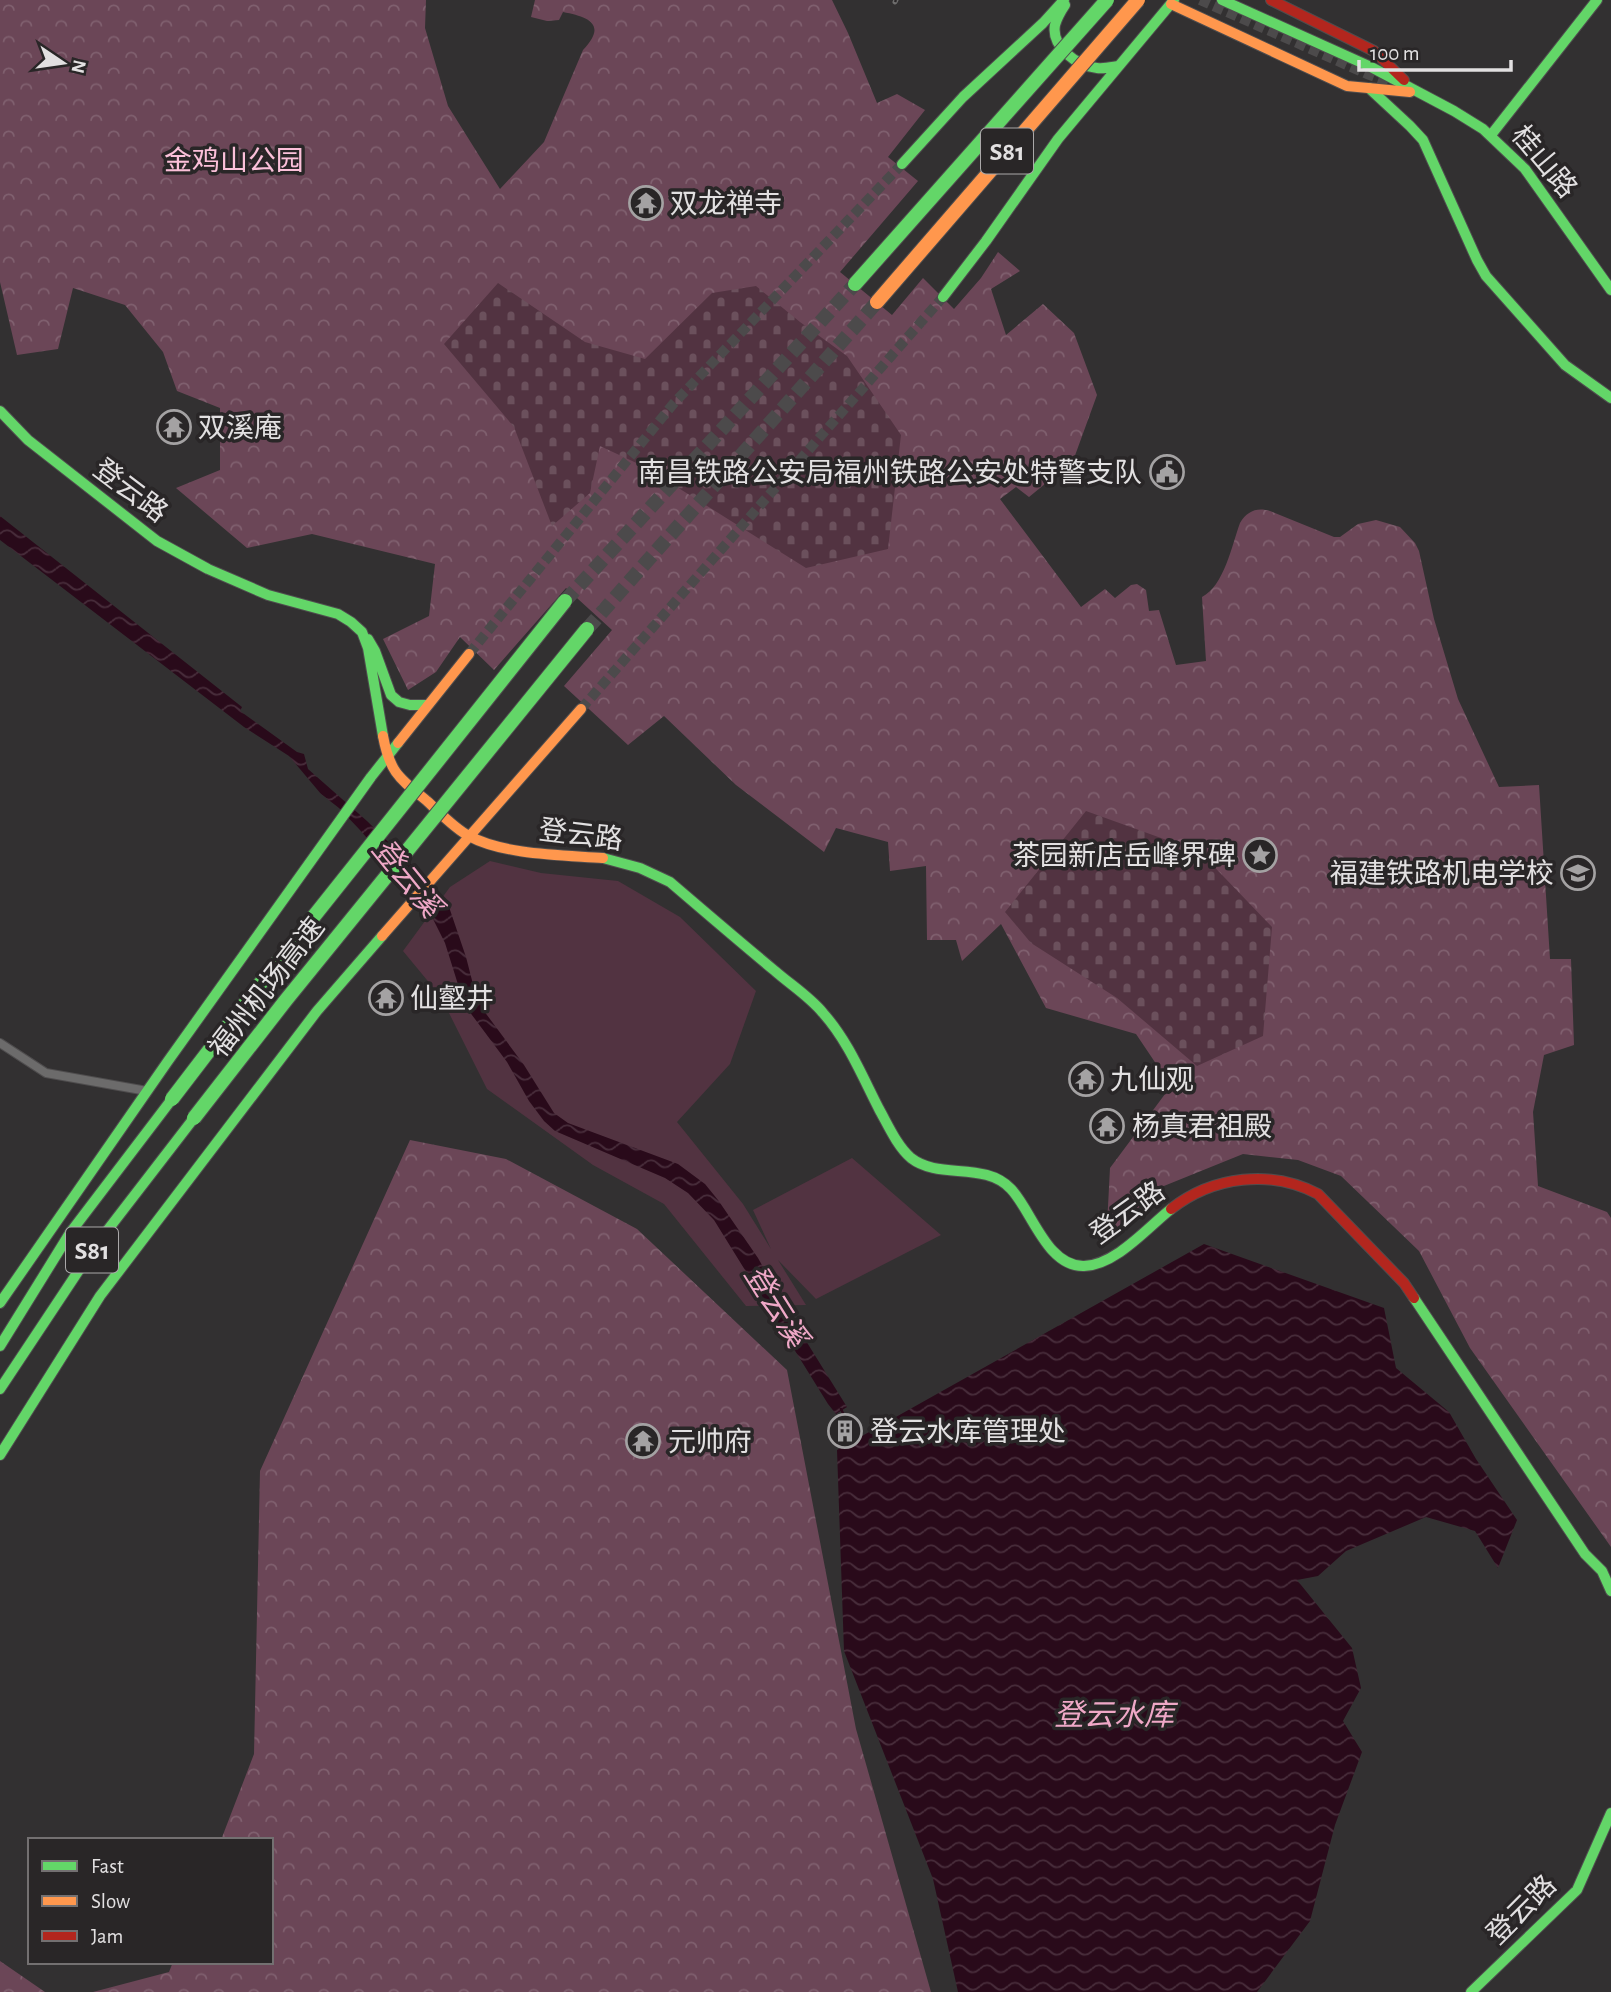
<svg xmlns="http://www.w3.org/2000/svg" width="1611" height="1992" viewBox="0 0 1611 1992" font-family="'Alegreya Sans','Noto Sans SC',sans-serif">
<defs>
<pattern id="forest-crowns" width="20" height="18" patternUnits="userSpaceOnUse" patternTransform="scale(1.75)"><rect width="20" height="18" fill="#6b4657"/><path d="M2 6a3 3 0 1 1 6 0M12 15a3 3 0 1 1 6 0" fill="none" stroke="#80606f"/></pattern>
<pattern id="cemetery-stones" width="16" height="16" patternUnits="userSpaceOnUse" patternTransform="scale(1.75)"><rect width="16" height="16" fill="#523341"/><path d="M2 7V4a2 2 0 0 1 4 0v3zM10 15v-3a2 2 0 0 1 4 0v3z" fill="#6b505c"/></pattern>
<pattern id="water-waves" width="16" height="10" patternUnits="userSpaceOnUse" patternTransform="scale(1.75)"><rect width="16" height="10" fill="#290a1a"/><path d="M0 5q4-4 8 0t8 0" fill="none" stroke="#482d3b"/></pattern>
</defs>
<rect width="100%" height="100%" fill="#323031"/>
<!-- green -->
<path fill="#523341" d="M490 861 541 873 618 881 680 917 756 991 730 1064 677 1122 743 1204 771 1249 753 1210 852 1158 941 1235 816 1299 778 1260 806 1305 746 1306 664 1204 593 1165 487 1089 441 997 403 951 450 887Z"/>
<!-- forest -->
<path fill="url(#forest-crowns)" d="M0 0H426L425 28 448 106 500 189 544 142 583 50C607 25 590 17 563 12L559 20 547 21 531 17 535 0H832L848 33 877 103 897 94 925 110 888 157 918 181 840 272 892 315 923 278 954 309 981 278 998 252 1020 271 991 289 1006 335 1043 304 1074 333 1097 395 1073 461 1029 497 1016 487 1000 499 1081 607 1105 589 1115 598 1131 585 1137 584 1146 590 1149 611 1159 610 1176 665 1206 661 1202 597C1224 586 1232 545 1240 523 1247 511 1257 507 1270 511L1334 537H1340L1358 524 1376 520 1400 527 1415 543 1419 551 1434 619 1458 699 1499 787 1539 785 1550 959H1571L1574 1045 1544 1055 1533 1112 1538 1186 1607 1212 1611 1218V1547L1470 1348 1419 1251 1341 1176 1298 1160 1243 1154 1154 1190 1106 1245 1110 1168 1171 1086 1136 1034 1046 1008 1001 924 962 961 956 940H927L926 866 890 871 888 842 836 828 824 852 736 785 664 716 628 745 564 686 612 630 566 588 494 670 460 637 436 672 408 690 383 639 429 616 435 564 312 534 247 548 176 488 220 470V408L177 391 163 352 125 305 73 288 58 349 17 355 0 282Z
M410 1140 506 1159 637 1229 787 1370 856 1729 931 1992H93L169 1972 173 1962H271V1840H221L254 1754 260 1471Z
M0 1961 45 1992H0Z"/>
<!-- cemetery -->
<path fill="url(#cemetery-stones)" d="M498 283 585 342 645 359 712 293 756 286 800 322 847 356 901 435 888 549 806 568 645 467 600 446 590 493 552 526 514 427 444 344Z
M1086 811 1200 852 1272 927 1263 1036 1197 1066 1117 998 1031 943 1005 912Z"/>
<!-- water -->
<path fill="url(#water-waves)" d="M0 516 242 707 240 711 297 752 304 754 308 769 367 821 438 891 447 901 466 957 475 992 484 1011 524 1065 554 1113 568 1123 678 1164 705 1184 718 1200 758 1258 793 1320 847 1407 836 1414 828 1404 714 1220 688 1193 665 1178 555 1131 544 1121 529 1101 507 1062 469 1011 461 994 445 943 426 905 359 829 339 808 321 794 289 756 244 727 0 540Z
M1204 1244 1384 1308 1396 1368 1449 1412 1476 1459 1517 1520 1498 1568 1475 1531 1426 1517 1346 1551 1318 1576 1297 1580 1352 1648 1361 1688 1343 1721 1362 1752 1335 1825 1310 1921 1257 1992H958L933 1879 844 1651 837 1450Z"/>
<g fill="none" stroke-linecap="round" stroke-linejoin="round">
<!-- stream -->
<path stroke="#290a1a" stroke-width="2.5" d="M841 1409 856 1441"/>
<!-- secondary-tunnel -->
<path stroke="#4c4a4b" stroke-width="10" stroke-dasharray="10 5" stroke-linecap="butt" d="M1200 0 1367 74 1397 85
M469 654 674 403 902 164
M581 709 943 297"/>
<!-- highway-tunnel -->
<path stroke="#4c4a4b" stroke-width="14" stroke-dasharray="14 7" stroke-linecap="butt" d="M565 601 855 284
M587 629 877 302"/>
<!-- street casing -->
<g stroke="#4f4d4e" stroke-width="10">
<path id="street" d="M0 1043 46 1073 147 1091"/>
</g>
<!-- fast casing -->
<g stroke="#4f4d4e" stroke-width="12">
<path id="fast" d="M1222 0 1371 67 1454 111 1483 129 1525 169 1611 290
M1065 5C1061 11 1057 18 1055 25 1051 47 1077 66 1097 68 1104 69 1112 67 1119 66
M1369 88 1410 126 1423 140 1477 260 1486 276 1565 365 1611 398
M1491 135 1597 0
M902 164 963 97 1043 23 1064 0
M943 297 986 241 1058 139 1174 0
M0 411 28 440 157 541 208 569 268 595 338 614 351 622 362 632 368 648 383 736
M368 639 375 651 391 695 399 702 410 705H427
M603 858 640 868 670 882C705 912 740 942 775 971 791 985 810 997 823 1013 848 1041 862 1076 879 1109 888 1125 897 1146 911 1158 939 1180 985 1161 1011 1189 1032 1211 1047 1267 1084 1266 1116 1265 1148 1227 1171 1209
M1414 1298 1585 1554 1602 1571 1611 1591
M0 1303 168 1061 371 777 398 743
M0 1346 70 1233 172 1099
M0 1389 93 1249 194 1118
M0 1455 100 1296 317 1011 382 936
M1471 1992 1577 1890 1611 1813"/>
</g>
<!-- slow casing -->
<g stroke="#4f4d4e" stroke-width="12">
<path id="slow" d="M1171 4 1347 86 1410 92
M383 736C390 773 399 778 427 801 439 812 455 829 469 836 504 855 563 855 603 858
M398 743 469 654
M382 936 581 709"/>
</g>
<!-- jam casing -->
<g stroke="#4f4d4e" stroke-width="12">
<path id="jam" d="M1271 0 1374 51 1404 80
M1171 1209C1213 1176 1271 1169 1318 1194L1404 1283 1414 1298"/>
</g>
<!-- street -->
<use href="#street" stroke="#6c6b6b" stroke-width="8"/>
<!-- fast -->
<use href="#fast" stroke="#63d668" stroke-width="10"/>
<!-- slow -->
<use href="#slow" stroke="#ff974d" stroke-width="10"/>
<!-- jam -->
<use href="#jam" stroke="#b3261e" stroke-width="10"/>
<!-- rail casing -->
<g stroke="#6f6e6e" stroke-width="5">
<path id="rail" d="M895 2 896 0"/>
</g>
<!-- rail -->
<use href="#rail" stroke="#292627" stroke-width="2.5" stroke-dasharray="8" stroke-linecap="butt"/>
<!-- fast-bridge casing -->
<g stroke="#4f4d4e" stroke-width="16" stroke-linecap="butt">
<path id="fast-bridge" d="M855 284 1107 0
M172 1099 260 984 565 601
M194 1118 286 1000 587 629"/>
</g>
<!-- slow-bridge casing -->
<g stroke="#4f4d4e" stroke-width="16" stroke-linecap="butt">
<path id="slow-bridge" d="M877 302 1138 0"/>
</g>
<!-- fast-bridge -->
<use href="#fast-bridge" stroke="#63d668" stroke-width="14"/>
<!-- slow-bridge -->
<use href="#slow-bridge" stroke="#ff974d" stroke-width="14"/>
</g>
<!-- icons -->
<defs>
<g id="temple-ring" transform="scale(1.75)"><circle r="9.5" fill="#292627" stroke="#a4a2a3" stroke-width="1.5"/><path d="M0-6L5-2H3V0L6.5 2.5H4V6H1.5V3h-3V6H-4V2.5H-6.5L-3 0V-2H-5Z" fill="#a4a2a3"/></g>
<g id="civic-ring" transform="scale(1.75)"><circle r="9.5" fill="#292627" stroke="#a4a2a3" stroke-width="1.5"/><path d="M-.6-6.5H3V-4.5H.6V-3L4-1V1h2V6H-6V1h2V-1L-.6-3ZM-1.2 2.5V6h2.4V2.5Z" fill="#a4a2a3"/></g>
<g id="sight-ring" transform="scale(1.75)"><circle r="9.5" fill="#292627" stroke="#a4a2a3" stroke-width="1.5"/><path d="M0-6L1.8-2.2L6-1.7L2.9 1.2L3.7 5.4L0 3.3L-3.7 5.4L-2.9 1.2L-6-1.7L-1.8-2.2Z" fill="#a4a2a3"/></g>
<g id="school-ring" transform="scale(1.75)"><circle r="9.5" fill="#292627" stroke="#a4a2a3" stroke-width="1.5"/><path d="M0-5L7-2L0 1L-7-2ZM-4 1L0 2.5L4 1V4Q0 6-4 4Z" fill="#a4a2a3"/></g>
<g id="building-ring" transform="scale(1.75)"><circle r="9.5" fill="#292627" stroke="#a4a2a3" stroke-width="1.5"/><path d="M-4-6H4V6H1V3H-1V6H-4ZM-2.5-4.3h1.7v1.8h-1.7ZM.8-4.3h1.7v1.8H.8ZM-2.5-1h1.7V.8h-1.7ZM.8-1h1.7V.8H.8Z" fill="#a4a2a3"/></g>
</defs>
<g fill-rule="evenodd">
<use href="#temple-ring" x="646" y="203"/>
<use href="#temple-ring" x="174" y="427"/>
<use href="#civic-ring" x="1167" y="472"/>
<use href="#sight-ring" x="1260" y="855"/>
<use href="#school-ring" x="1578" y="873"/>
<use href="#temple-ring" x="386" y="998"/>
<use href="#temple-ring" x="1086" y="1079"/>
<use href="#temple-ring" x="1107" y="1126"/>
<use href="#building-ring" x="845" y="1431"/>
<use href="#temple-ring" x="643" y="1441"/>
</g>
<g text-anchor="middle" stroke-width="7" stroke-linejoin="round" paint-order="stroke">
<!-- shield labels -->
<g fill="#292627" stroke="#aaa8a9" stroke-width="2">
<rect x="981" y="128.5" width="52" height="45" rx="5"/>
<rect x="66" y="1227.5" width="52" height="45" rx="5"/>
</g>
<g font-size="26" font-weight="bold" fill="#e2e0e1">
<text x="1007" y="160">S81</text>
<text x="92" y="1259">S81</text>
</g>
<!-- park labels -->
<g font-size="28" fill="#fbc0d9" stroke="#292627">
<text x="234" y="170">金鸡山公园</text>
</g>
<!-- street labels -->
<g font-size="28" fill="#e2e0e1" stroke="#292627">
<text transform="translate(1545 161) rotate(50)" y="10">桂山路</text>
<text transform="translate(131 490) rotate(37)" y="10">登云路</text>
<text transform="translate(581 834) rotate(7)" y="10">登云路</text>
<text transform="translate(266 987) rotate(-52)" y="10">福州机场高速</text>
<text transform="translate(1127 1212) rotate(-36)" y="10">登云路</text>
<text transform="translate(1521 1909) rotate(-45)" y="10">登云路</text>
</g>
<!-- poi labels -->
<g font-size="28" fill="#e2e0e1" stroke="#292627" text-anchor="start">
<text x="670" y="213">双龙禅寺</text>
<text x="198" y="437">双溪庵</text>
<text x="1142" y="482" text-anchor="end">南昌铁路公安局福州铁路公安处特警支队</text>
<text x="1236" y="865" text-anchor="end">茶园新店岳峰界碑</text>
<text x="1554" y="883" text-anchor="end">福建铁路机电学校</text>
<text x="410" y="1008">仙壑井</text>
<text x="1110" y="1089">九仙观</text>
<text x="1132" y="1136">杨真君祖殿</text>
<text x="870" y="1441">登云水库管理处</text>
<text x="668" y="1451">元帅府</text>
</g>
<!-- water labels -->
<g font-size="30" font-style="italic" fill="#efa8c7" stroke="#292627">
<text transform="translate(407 878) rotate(51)" y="10">登云溪</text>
<text transform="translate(776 1306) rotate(58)" y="10">登云溪</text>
<text x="1114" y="1725">登云水库</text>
</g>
</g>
<!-- legend -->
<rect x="28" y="1838" width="245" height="126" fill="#292627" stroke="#737071" stroke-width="2"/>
<rect x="42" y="1861" width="35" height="10" fill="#63d668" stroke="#737071" stroke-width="2"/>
<text x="91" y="1873" font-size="21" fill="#e2e0e1">Fast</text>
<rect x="42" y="1896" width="35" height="10" fill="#ff974d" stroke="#737071" stroke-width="2"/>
<text x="91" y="1908" font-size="21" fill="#e2e0e1">Slow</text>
<rect x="42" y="1931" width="35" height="10" fill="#b3261e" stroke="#737071" stroke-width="2"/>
<text x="91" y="1943" font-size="21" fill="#e2e0e1">Jam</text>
<!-- north arrow -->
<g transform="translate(63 63) rotate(103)" stroke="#292627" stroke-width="5" paint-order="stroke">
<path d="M0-5L12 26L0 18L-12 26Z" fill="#e2e0e1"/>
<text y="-10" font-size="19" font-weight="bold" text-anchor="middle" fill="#e2e0e1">N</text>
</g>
<!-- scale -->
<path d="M1359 60v10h152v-10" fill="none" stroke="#e2e0e1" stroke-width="3.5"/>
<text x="1370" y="60" font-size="21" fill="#e2e0e1" stroke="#292627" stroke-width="5" paint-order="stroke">100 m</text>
</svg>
